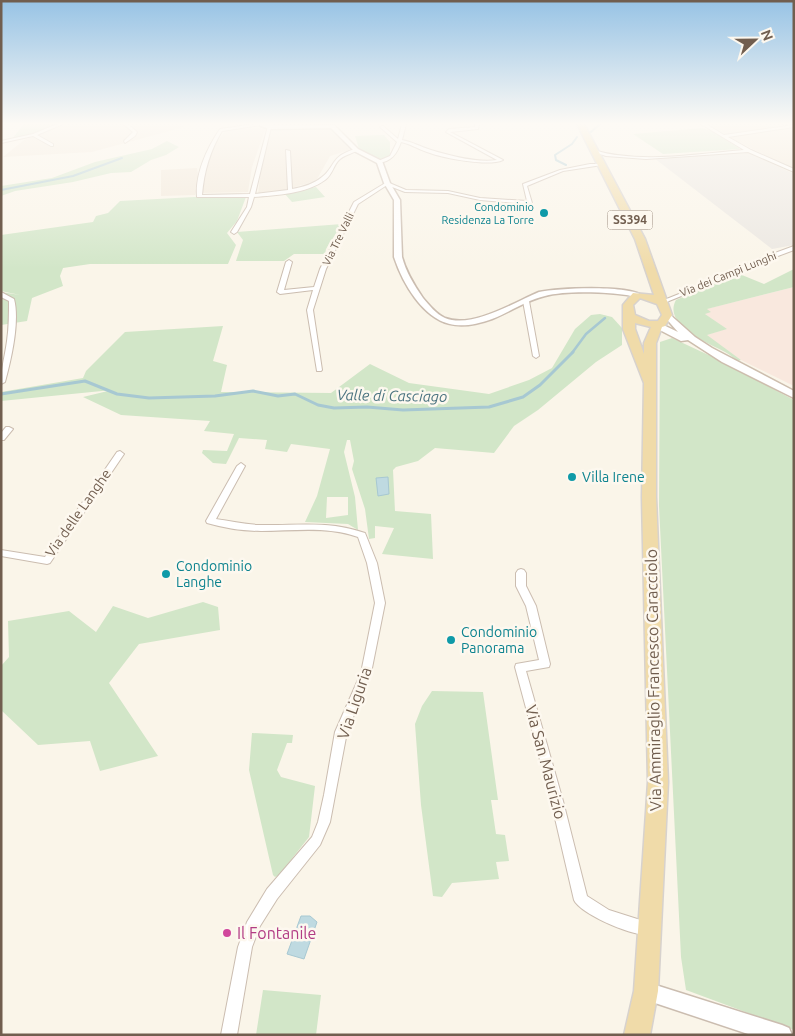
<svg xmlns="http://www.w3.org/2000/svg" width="795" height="1036" viewBox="0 0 795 1036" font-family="Ubuntu,sans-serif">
<rect width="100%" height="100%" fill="#faf5e9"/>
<!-- residential -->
<path fill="#f1e7d8" d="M67 124H176L184 127 92 152 3 157 24 140Z
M708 124H794V170L729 137 790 127 786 125 733 135 725 134Z
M266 127 252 167 248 192 202 193 212 148 226 130Z
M270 128H331L350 150 330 156 316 181 284 190 258 194 262 161Z
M197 168 199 181 195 195 161 196V170Z"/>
<!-- commercial -->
<path fill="#f9e8de" d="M794 287V386L741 360 706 335 726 329 705 314 706 309Z"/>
<!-- industrial -->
<path fill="#ebe7e1" d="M747 152 794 174V245L772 249 654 158Z"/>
<!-- green -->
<path fill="#d2e6c8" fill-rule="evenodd" d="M24 124H57L27 136 12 139Z
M702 128 713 131 740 149 663 154 633 134Z
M384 135 390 142V156L381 159 359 149 355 136Z
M167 141 179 147 166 155 151 160 131 172 111 173 73 182 15 191 1 196V186L52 178 95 162 152 149Z
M316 187 325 197 292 202 284 193Z
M194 197H246L237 221 227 233 236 245 228 264H90L63 268 60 276 63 286 32 298 27 321 1 325V292L20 295 1 291V235L93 222 96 216 108 213 120 201Z
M342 224 326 249 325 254H294L284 261H236L243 240 237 232Z
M794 269V287L707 309 711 312 705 314 727 329 707 335 741 360 738 361C733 358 731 355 725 352 709 343 662 325 676 300L737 273 764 284Z
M600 314 612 317 622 328V345L596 362 538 410 514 426 494 453 435 448 418 461 396 467 393 470 395 511 431 514 433 559 382 554 394 528 375 526V538L369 539 365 509 352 469 354 461 350 440H347L344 452 355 497 358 530 348 524 305 522 317 496 330 449 291 444 287 452 265 449 267 440 239 438 226 464 213 463 202 453 203 450 227 451 234 434 204 431 210 421 121 415 83 397 112 390 1 401V392L83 378 86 371 125 332 223 326 213 361 227 365 221 392 331 393 370 364 409 383 489 394 529 380 552 368 575 329 591 315ZM327 497H348V515L326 518Z
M672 338 715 358 794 400V1030L686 990 681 957 659 506 660 342Z
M203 602 218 607 220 630 139 644 109 683 158 756 100 771 90 741 38 745 1 710V666L9 657 8 621 69 611 96 632 113 606 148 618Z
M432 691 483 692 498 800H491L496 834 505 835 509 861 496 862 499 879 452 883 442 897 433 896 421 805 415 724 422 706Z
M252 733 293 735 292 743H287L277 770 281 777 315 786 309 837 279 875 275 877 273 875 249 770Z
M263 990 321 995 316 1035H256Z"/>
<!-- water -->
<path fill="#bfdae1" stroke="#a7c8d2" d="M388 477 389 494 378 496 376 478Z
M301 916H310L317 922 304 959 287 954Z"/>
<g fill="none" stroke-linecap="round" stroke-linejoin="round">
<!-- stream-far2 -->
<path stroke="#a7c8d2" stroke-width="2" d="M591 132 600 124
M566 165 556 160 555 155 572 144 577 137
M1 190 73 176 122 158"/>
<!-- stream-far1 -->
<path stroke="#a7c8d2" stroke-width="2.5" d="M572 353 586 334 605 318"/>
<!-- stream -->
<path stroke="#a7c8d2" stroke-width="3" d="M1 394 85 381 117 394 149 398 215 396 253 391 278 396 295 394 318 405 334 408 367 407 403 410 489 407 523 397 540 385 573 352"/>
<!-- minor casing -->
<g stroke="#cbbdb0" stroke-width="2">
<path id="minor" d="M1 124H4L1 126Z
M57 124H63L37 135 53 144V146H51L33 136 1 143V141L33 134Z
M123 124H128L137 132 135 136 125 143 124 141 133 132Z
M255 124 261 125 222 131C210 151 204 171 202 195L250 194 268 126 271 127 255 194 288 190 286 150 290 151 292 189C303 187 314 184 322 177 333 169 332 158 347 152 351 150 354 149 358 150 352 154 343 155 338 161 333 167 332 175 325 180 306 194 277 195 254 197L251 207 237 232 234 234 231 232 247 207 249 197H197C195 174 207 148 220 129Z
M402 124H406L402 140C413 142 421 147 431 150 451 156 477 163 497 160L446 132 449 129 475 127V124H479L478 129 450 132 503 160C488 167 443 158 427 152 418 149 411 144 401 142 397 154 391 162 378 163V161L390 156 397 142 380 127 383 126 398 139Z
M701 124H706L724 135 794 125V127L728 137 751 150 794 169V172L748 152 646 159 606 156 591 151 593 150C641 164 695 154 744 150Z
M590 164H600L602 165 563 171 527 186 532 203 530 204 480 200 448 193 405 192 387 185 358 204 326 269 313 310 322 370 321 371H317L307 310 313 290 280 294 277 292 286 262 289 260 292 262 284 290 314 287 320 269 354 202 387 182 406 190 448 191 480 198 527 201 523 184 560 170Z
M794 246V250C750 266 708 286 664 303L659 302 699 286 753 261Z
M1 292 14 299C20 321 11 360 5 382L1 384C1 369 5 356 7 341 9 327 9 314 9 301L1 297Z
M526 299 529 301 539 356 536 358 533 356 523 301Z
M6 427H9L13 429 4 440H1V433Z
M120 451 124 454 50 563 47 564 1 556V550L45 557 117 452Z
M241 463 245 466 216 519C230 521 244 524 258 525 297 526 327 520 365 533L377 563 385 603 371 673 347 732 330 822 320 845 277 899 260 926 252 947 237 1035H221L238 947 247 922 267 889 312 837 318 822 324 795 335 732 361 673 375 603 367 563 358 537C326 526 294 531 261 531 244 531 224 528 207 523L206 521 237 466Z
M521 569 524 570 526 573V586L536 606 550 664 549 667 526 671 563 801 587 896 609 910 653 924 655 929 653 934C639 940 580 914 574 900L551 801 515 667 516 664 539 660 526 606 516 586V573L518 570Z"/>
</g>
<!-- tertiary casing -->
<g stroke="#cbbdb0" stroke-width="3">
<path id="tertiary" d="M256 124 334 125 358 149 382 161 390 183 400 200 402 257C406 272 414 285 423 298 429 305 436 314 445 318 472 329 515 302 539 292 558 288 626 285 641 295L637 297C615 292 567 290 545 296 527 300 510 312 492 319 459 331 437 327 415 298 406 286 399 272 394 257V200L384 183 377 163 354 151 331 128 269 129Z
M646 982 782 1025 789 1028 792 1035H751L646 1000 639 998 637 991 639 984Z"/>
</g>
<!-- secondary casing -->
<g stroke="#cdbeae" stroke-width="3">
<path id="secondary" d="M667 312 695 337 712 348 794 391V398L722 362 688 340 681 341 654 327 652 325 657 322 678 332 663 315Z"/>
</g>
<!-- primary casing -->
<g stroke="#d7d2ce" stroke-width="3">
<path id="primary" d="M577 124H584L645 239 672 315 665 326 662 327 656 343V497L668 782 658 991 650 1035H624L634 991 648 782 642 497 644 383 623 329V305L633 293 654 295 635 239ZM640 298 657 304 662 315 658 321H649L635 315 633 305ZM635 323 651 327 644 343V354L635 329Z"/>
</g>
<!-- minor -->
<use href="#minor" fill="#fff" fill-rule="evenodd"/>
<!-- tertiary -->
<use href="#tertiary" fill="#fff" fill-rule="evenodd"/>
<!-- secondary -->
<use href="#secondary" fill="#fff" fill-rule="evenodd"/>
<!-- primary -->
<use href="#primary" fill="#f0dba9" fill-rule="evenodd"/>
</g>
<!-- sky -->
<linearGradient id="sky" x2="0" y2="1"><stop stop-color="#97c3e5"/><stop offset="0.46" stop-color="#fdfaf5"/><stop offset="1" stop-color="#fdfaf5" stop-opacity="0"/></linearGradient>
<rect width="795" height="269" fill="url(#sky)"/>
<!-- markers -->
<g fill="#0f9aa8" stroke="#fdf8ef" stroke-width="2">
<circle cx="544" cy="213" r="5"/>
<circle cx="572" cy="477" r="5"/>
<circle cx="166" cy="574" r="5"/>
<circle cx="451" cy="640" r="5"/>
</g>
<circle fill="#d1479c" stroke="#fdf8ef" stroke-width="2" cx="227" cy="933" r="5"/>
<g text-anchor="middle" stroke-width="5" stroke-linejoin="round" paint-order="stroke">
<!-- far-culture labels -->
<g font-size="11" fill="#0d838f" stroke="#fdf8ef" text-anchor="end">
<text x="534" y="211">Condominio<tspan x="534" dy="13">Residenza La Torre</tspan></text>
</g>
<!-- far-street labels -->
<g font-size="11" fill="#715e4f" stroke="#fdf8ef">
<text transform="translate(338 239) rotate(-64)" y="4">Via Tre Valli</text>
<text transform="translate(728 274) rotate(-22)" y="4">Via dei Campi Lunghi</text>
</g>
<!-- shield labels -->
<rect fill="#fdf8ef" stroke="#9b8c7f" stroke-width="1" x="607.5" y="210.5" width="45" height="19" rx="4"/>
<g font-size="12" font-weight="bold" fill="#715e4f">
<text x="630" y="224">SS394</text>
</g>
<!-- culture labels -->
<g font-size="14" fill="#0d838f" stroke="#fdf8ef" text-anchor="start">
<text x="582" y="482">Villa Irene</text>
<text x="176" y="571">Condominio<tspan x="176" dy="16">Langhe</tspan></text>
<text x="461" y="637">Condominio<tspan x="461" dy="16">Panorama</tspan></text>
</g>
<!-- street labels -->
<g font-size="14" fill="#715e4f" stroke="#fdf8ef">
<text transform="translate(78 513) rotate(-55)" y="5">Via delle Langhe</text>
</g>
<!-- water labels -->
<g font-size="15" font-style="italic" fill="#4c7481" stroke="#fdf8ef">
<text transform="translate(392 396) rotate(1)" y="5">Valle di Casciago</text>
</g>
<!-- near-street labels -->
<g font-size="16" fill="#715e4f" stroke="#fdf8ef">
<text transform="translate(653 680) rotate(-91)" y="6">Via Ammiraglio Francesco Caracciolo</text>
<text transform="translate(354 703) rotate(-71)" y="6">Via Liguria</text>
<text transform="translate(546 762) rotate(75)" y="6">Via San Maurizio</text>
</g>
<!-- near-hotel labels -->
<g font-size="16" fill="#b23c85" stroke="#fdf8ef" text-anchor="start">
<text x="237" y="939">Il Fontanile</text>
</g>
</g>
<!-- border -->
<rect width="795" height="1036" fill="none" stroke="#715e4f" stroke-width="5"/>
<!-- north arrow -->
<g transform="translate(755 40) rotate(68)" stroke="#fdf8ef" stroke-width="4" paint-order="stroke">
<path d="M0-4L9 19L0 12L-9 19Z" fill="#715e4f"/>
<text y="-8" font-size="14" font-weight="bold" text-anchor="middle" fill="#715e4f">N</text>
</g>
</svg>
